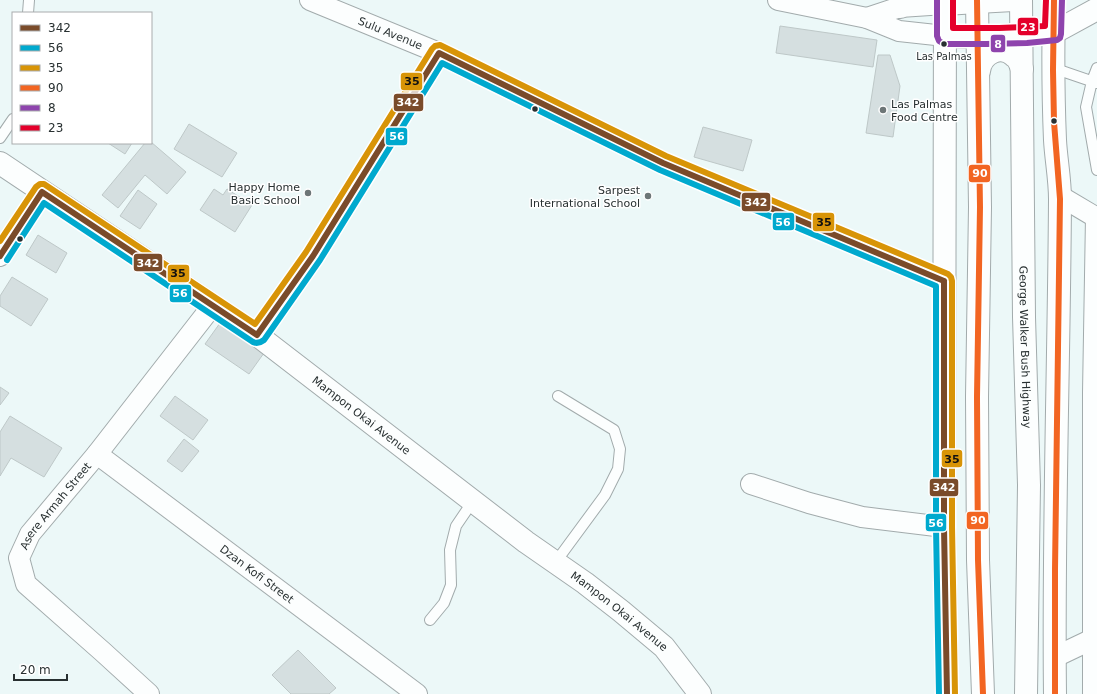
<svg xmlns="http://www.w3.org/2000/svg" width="1097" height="694" viewBox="0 0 1097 694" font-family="'DejaVu Sans',sans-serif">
<rect width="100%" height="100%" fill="#ecf8f8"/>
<!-- building -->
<path fill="#d5dfe0" stroke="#bec8c8" d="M780 26 877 40 873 67 776 53Z
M878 55H890L900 86 893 137 866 133Z
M189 124 237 153 222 177 174 149Z
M703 127 752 140 743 171 694 157Z
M151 142 186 172 167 194 145 175 118 208 102 195 145 143H151Z
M108 143H132L125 154Z
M214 189 223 195 227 189 252 205 235 232 200 210Z
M138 190 157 204 140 229 120 216Z
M38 235 67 253 56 273 26 255Z
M12 277 48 299 31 326 0 306V296Z
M220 323 264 353 249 374 205 344Z
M0 387 9 393 0 405Z
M175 396 208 420 193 440 160 416Z
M10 416 62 448 44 477 11 458 0 476V432Z
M184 439 199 451 182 472 167 461Z
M298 650 336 688 329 694H291L272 675Z"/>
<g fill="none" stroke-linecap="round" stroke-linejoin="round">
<!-- service casing -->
<g stroke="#a2abac" stroke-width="12">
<path id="service" d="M28 13 29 0
M1053 68 1097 83
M1097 68 1092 81 1086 107 1097 170
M0 138 13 119
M555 563 605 495 618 469 620 449 614 430 558 396
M430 620 444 603 451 585 450 550 456 526 473 501"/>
</g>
<!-- minor casing -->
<g stroke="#a2abac" stroke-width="22">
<g id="minor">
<path id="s1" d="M310 0 439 53 663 163 862 247 944 281"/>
<path d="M778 0 867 18 899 31 945 36"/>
<path d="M867 18 900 7 945 4"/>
<path d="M1060 196 1097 218"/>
<path d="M0 256 42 192"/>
<path d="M257 335 313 256 439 53"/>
<path id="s2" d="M97 454 417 694"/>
<path d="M751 484 809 503 862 517 944 527"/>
<path d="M1055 657 1097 637"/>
<path id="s3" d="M149 694 103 652 26 584 19 558 30 534 97 454 213 305"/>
<path d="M1093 694V393L1096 217"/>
</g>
</g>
<!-- tertiary casing -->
<g stroke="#a2abac" stroke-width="24">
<g id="tertiary">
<path d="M945 0 944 527 947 694"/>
<path d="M1054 0C1053 46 1053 93 1055 140 1056 159 1060 179 1060 199 1059 364 1053 529 1055 694"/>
<path d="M945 4 977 2 1013 0"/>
<path d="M900 7 905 0"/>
<path d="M945 36 978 37 1022 35 1053 33 1097 9"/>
<path id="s4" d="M0 163 257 335 526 542 585 583 621 611 664 647 700 694"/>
</g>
</g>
<!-- trunk casing -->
<g stroke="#a2abac" stroke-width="24">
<g id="trunk">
<path d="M977 0 980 207 977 397 978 560 983 694"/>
<path id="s5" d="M1021 0 1024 317 1029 485 1026 694"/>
<path d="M979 71C981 54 1001 43 1014 56 1019 59 1020 64 1022 69"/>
</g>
</g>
<!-- service -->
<use href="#service" stroke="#fcfefe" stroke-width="10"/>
<!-- minor -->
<use href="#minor" stroke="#fcfefe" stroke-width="20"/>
<!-- tertiary -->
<use href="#tertiary" stroke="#fcfefe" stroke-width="22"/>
<!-- trunk -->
<use href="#trunk" stroke="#fcfefe" stroke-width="22"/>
<!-- bus-1 casing -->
<g stroke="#fff" stroke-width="9">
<path id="bus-1" d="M0 256 42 192 257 335 313 256 439 53 663 163 944 281
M944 281V527L947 694"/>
</g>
<!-- bus-2 casing -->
<g stroke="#fff" stroke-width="9">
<path id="bus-2" d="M7 260 44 203 253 342C257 344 260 343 264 340L320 260 442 63 660 170 936 286V527L939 694"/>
</g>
<!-- bus-3 casing -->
<g stroke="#fff" stroke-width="9">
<path id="bus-3" d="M0 241 36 187 40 184H44L255 324 306 252 432 49 435 46 440 45 666 156 948 274 951 277 952 281V527L955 694"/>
</g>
<!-- bus-4 casing -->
<g stroke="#fff" stroke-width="9">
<path id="bus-4" d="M977 0 980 207 977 397 978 560 983 694
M1054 0 1053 70 1054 122 1060 199 1055 570V694"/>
</g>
<!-- bus-5 casing -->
<g stroke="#fff" stroke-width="9">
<path id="bus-5" d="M937 0V36L939 41 944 44H986L1027 43 1057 40 1060 38 1061 34 1062 0"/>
</g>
<!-- bus-6 casing -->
<g stroke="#fff" stroke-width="9">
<path id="bus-6" d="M953 0V28H999L1045 26 1046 0"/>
</g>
<!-- bus-1 -->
<use href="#bus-1" stroke="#7a4b2a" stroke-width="6"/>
<!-- bus-2 -->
<use href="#bus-2" stroke="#00a9ce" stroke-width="6"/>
<!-- bus-3 -->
<use href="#bus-3" stroke="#d89407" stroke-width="6"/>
<!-- bus-4 -->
<use href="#bus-4" stroke="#f26522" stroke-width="6"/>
<!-- bus-5 -->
<use href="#bus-5" stroke="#8e44ad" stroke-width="6"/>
<!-- bus-6 -->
<use href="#bus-6" stroke="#e4002b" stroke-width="6"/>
</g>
<!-- markers -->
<g fill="#283031" stroke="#fff" stroke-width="1.5">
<circle cx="944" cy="44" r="3.5"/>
<circle cx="535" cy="109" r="3.5"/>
<circle cx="1054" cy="121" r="3.5"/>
<circle cx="20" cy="239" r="3.5"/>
</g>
<g fill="#6d7677" stroke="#fff" stroke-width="1.5">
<circle cx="883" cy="110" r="4"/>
<circle cx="308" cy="193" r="4"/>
<circle cx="648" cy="196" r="4"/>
</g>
<g text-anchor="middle" stroke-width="3" stroke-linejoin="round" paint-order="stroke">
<!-- bus labels -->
<g font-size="10" fill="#283031" stroke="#fff">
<text x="944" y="60">Las Palmas</text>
</g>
<!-- street labels -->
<g font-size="11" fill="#283031" stroke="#fff">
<text dy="4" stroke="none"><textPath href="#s1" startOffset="87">Sulu Avenue</textPath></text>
<text dy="4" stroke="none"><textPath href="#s5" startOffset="347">George Walker Bush Highway</textPath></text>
<text dy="4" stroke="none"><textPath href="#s4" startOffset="441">Mampon Okai Avenue</textPath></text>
<text dy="4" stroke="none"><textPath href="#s3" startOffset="256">Asere Armah Street</textPath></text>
<text dy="4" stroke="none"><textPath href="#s2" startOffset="200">Dzan Kofi Street</textPath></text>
<text dy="4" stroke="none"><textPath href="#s4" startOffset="765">Mampon Okai Avenue</textPath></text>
</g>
<!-- poi labels -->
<g font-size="11" fill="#283031" stroke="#fff" text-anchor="end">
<text x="891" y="108" text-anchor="start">Las Palmas<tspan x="891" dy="13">Food Centre</tspan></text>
<text x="300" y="191">Happy Home<tspan x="300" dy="13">Basic School</tspan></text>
<text x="640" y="194">Sarpest<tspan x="640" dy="13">International School</tspan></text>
</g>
</g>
<g stroke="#fff" stroke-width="1.5">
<rect x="1017" y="17" width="22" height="19" rx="4" fill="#e4002b"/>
<rect x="990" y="34" width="16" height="19" rx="4" fill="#8e44ad"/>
<rect x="400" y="72" width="23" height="19" rx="4" fill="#d89407"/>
<rect x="393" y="93" width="31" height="19" rx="4" fill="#7a4b2a"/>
<rect x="385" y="127" width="23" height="19" rx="4" fill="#00a9ce"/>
<rect x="968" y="164" width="23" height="19" rx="4" fill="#f26522"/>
<rect x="741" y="192" width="30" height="20" rx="4" fill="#7a4b2a"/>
<rect x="772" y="212" width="23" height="19" rx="4" fill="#00a9ce"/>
<rect x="812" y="212" width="23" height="20" rx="4" fill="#d89407"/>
<rect x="133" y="253" width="30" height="19" rx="4" fill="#7a4b2a"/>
<rect x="167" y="264" width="23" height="19" rx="4" fill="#d89407"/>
<rect x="169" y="284" width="23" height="19" rx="4" fill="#00a9ce"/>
<rect x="941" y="449" width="22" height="19" rx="4" fill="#d89407"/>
<rect x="929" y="478" width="30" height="19" rx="4" fill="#7a4b2a"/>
<rect x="966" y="511" width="23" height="19" rx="4" fill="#f26522"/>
<rect x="925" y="513" width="22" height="19" rx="4" fill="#00a9ce"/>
</g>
<g font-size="11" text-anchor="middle" font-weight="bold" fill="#fff">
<text x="1028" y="31">23</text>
<text x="998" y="48">8</text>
<text x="408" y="106">342</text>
<text x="397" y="140">56</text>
<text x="980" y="177">90</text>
<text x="756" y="206">342</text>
<text x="783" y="226">56</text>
<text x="148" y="267">342</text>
<text x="180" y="297">56</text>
<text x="944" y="491">342</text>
<text x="978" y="524">90</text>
<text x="936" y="527">56</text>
</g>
<g font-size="11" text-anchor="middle" font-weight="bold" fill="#111">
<text x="412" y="85">35</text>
<text x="824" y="226">35</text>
<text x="178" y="277">35</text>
<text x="952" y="463">35</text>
</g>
<!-- legend -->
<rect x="12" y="12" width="140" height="132" fill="#ffffff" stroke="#a9acad"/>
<rect x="20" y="25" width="20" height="6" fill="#7a4b2a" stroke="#a9acad"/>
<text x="48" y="32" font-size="12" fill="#283031">342</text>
<rect x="20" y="45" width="20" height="6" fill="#00a9ce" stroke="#a9acad"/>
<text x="48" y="52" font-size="12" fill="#283031">56</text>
<rect x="20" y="65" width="20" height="6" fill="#d89407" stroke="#a9acad"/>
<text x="48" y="72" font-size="12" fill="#283031">35</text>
<rect x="20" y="85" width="20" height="6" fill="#f26522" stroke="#a9acad"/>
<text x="48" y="92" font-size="12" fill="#283031">90</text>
<rect x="20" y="105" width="20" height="6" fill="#8e44ad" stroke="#a9acad"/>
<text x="48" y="112" font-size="12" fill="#283031">8</text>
<rect x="20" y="125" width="20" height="6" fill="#e4002b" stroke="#a9acad"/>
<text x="48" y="132" font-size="12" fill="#283031">23</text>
<!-- scale -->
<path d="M14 674v6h53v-6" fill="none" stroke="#283031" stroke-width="2"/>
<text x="20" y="674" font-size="12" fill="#283031" stroke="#ffffff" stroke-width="3" paint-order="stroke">20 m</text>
</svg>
